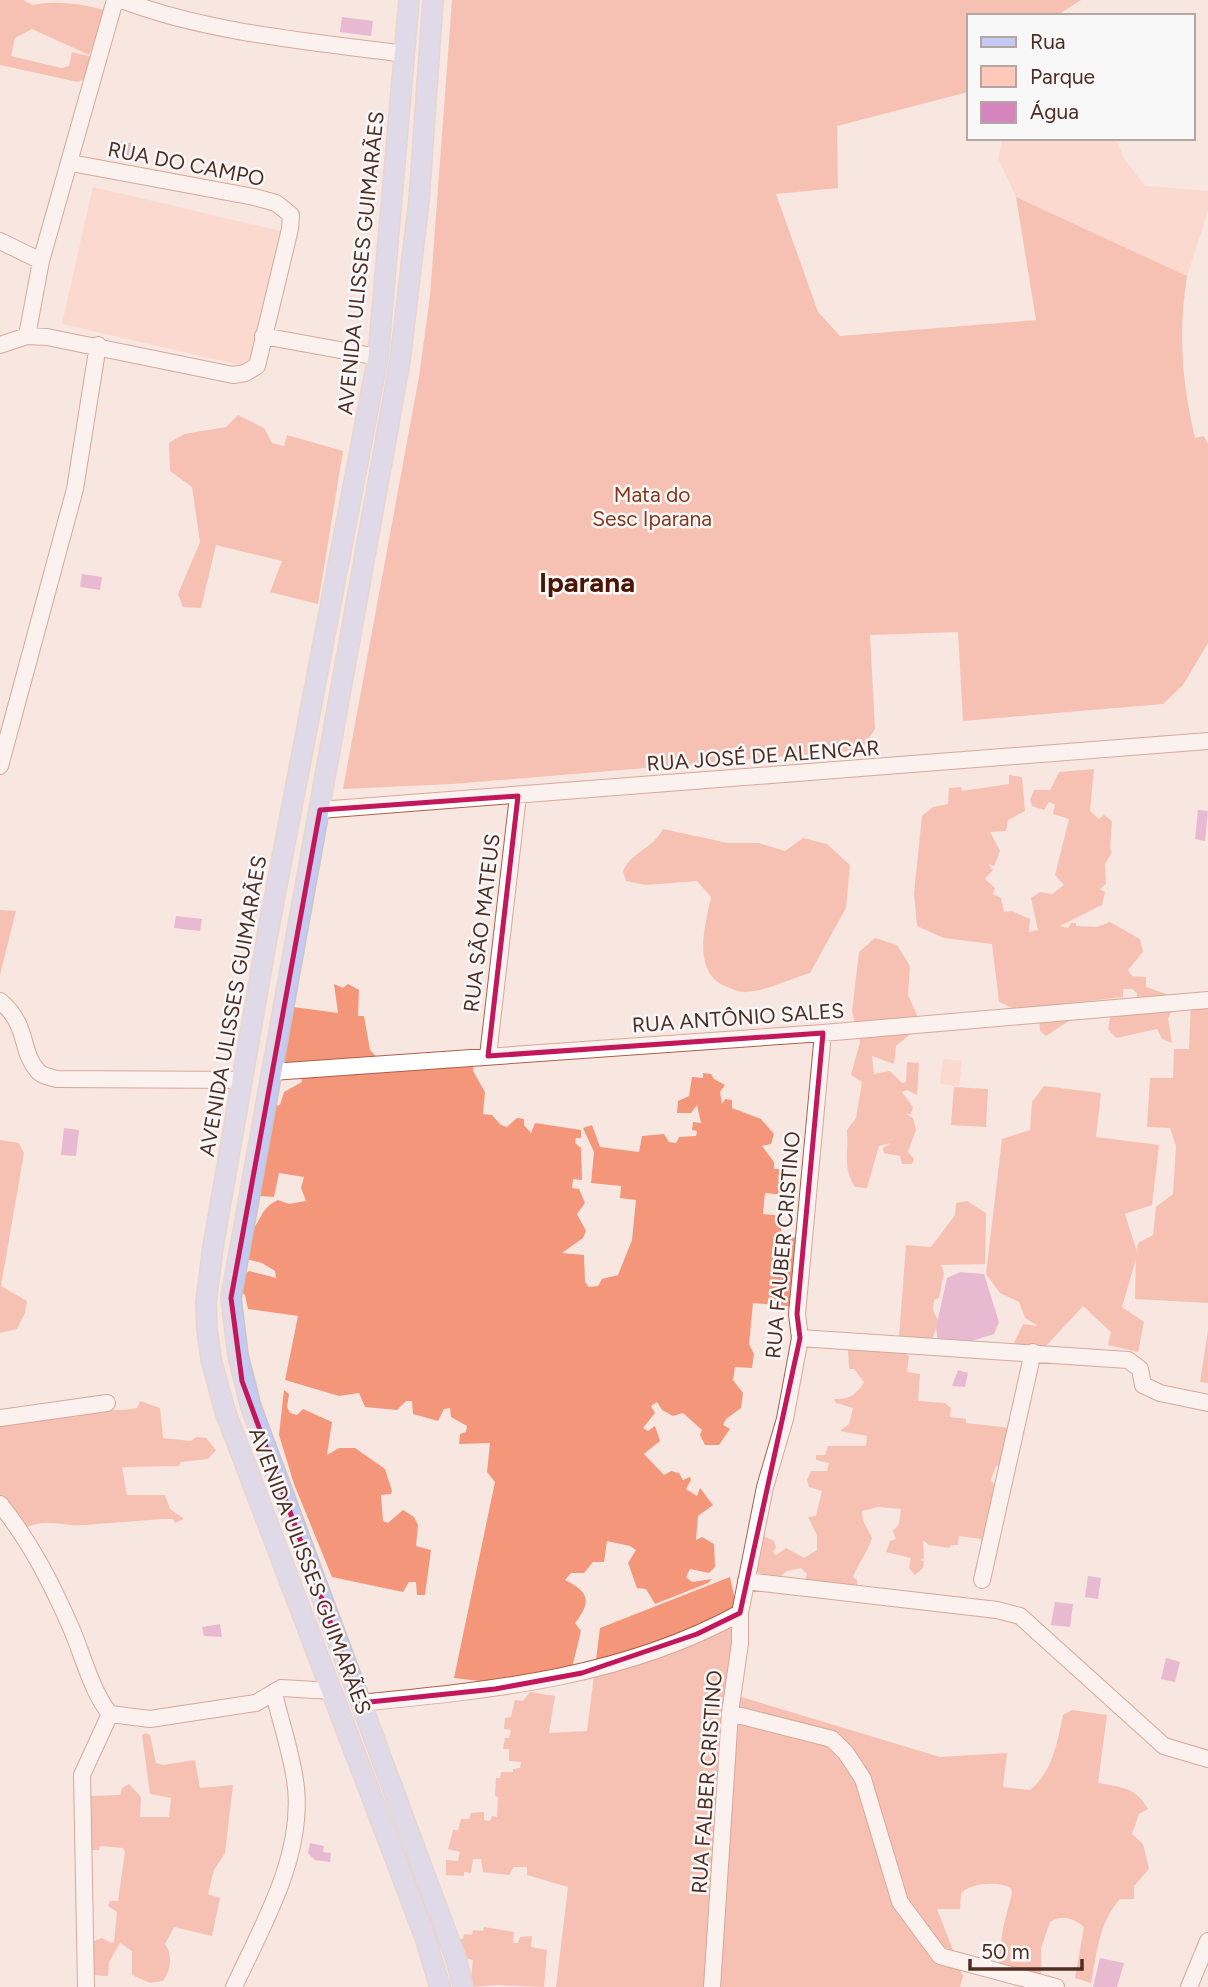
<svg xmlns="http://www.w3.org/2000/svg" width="1208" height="1987" viewBox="0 0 1208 1987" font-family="Figtree,sans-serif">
<rect width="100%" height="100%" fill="#f8e6e0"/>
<!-- green -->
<path fill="#fec9b8" d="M1003 138H1116L1123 157 1145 186 1208 191V211L1187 276 1016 197 998 158Z
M93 187 281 231 249 367 62 324Z
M943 1059 962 1061 959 1086 940 1084Z"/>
<!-- forest -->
<path fill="#f4967a" d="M0 0H23L33 5C52 0 86 4 107 11L89 55 32 29 15 38 11 56 61 68 69 66 72 52 92 57 84 79 78 82 0 65Z
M452 0H1081L1056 16H968V92L837 126 838 188 776 194 818 312 840 336 1036 320 1016 197 1187 276C1178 333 1182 383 1195 438L1204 436 1208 444V643L1183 685 1163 704 963 721 958 632 870 635 875 729 861 750 453 784 343 789 419 377 430 296Z
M238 415 264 428 272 443 284 446 287 435 343 451 318 604 270 592 282 561 216 545 201 608 183 607 178 594 200 542 192 487 170 471 169 443 184 434 226 427Z
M1094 769 1090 811 1099 819 1104 815 1112 821 1110 849 1112 852 1105 864 1106 884 1100 889 1105 892 1102 905 1060 926 1068 928 1071 923H1076V926L1097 927 1110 922 1140 939 1143 952 1128 970 1132 976 1146 977V987L1166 994 1172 1010 1168 1019 1172 1043 1162 1039 1157 1029 1116 1038 1108 1029 1111 1012 1137 1000V993L1132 989H1123V997L1073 1003 1072 1019 1046 1036 1040 1031 1039 1009H1015L999 1002 992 944 944 938 917 926 914 893 922 816 933 807 948 804 949 788 961 787 962 791 1009 784V775L1022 777 1025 811 1008 820 1006 831 990 832 1000 851 994 866 988 864 993 870 985 879 995 888 993 894 1001 898 1004 912 1012 911 1030 919 1029 932 1038 930 1031 898 1040 892 1052 894 1064 885 1055 875 1069 819 1053 814 1055 805 1049 802 1044 810 1032 806 1030 800 1034 790H1050L1059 772Z
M663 829 728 843H759L785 851 803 838 827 844 850 865 846 908 810 973C790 979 766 991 746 992 741 993 735 990 730 988 690 975 705 927 711 897L697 881 646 885 626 881 623 871C632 851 653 849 663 829Z
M0 910 16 911 0 975Z
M875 938 897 945 910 966 908 995 917 1015 914 1031 896 1046 894 1064 872 1056 874 1074 890 1071 902 1083 906 1082 907 1062 919 1063 917 1095 907 1090 902 1092 913 1107 911 1114H906L913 1118 916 1130 908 1152 914 1159 912 1164H902L900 1156 884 1153 883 1148 891 1143 879 1146 867 1188 855 1187C842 1167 849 1152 847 1130L856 1118 862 1082 851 1075 860 1042 852 1012 859 952Z
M334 984 343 988 348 984 359 990 358 1016H364L370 1050 376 1056 406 1055 474 1063 473 1071 485 1092 483 1114 492 1115 501 1125 507 1127 517 1118 524 1119V1125L531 1133 535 1123 581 1130V1138H576L575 1143 581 1148 582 1180 573 1179 572 1188 579 1189 585 1203 577 1214 586 1231 583 1238 562 1253 584 1255 585 1282 589 1287 598 1286 602 1279 618 1275 632 1240 636 1200 620 1198 621 1186 591 1183 594 1152 583 1128 592 1125 600 1147 639 1152 642 1136 664 1134 669 1142 676 1143 679 1137 696 1136 697 1131 692 1130 693 1122 701 1123 697 1105 691 1113H677L678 1101 689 1096 692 1077 703 1078V1073L711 1074 714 1079 725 1085 720 1092 722 1104 725 1099 732 1100V1108L761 1119 774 1134 771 1144 762 1146 774 1162V1169H780L785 1183 784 1195 765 1193 763 1214 782 1216 781 1236 801 1238 795 1307 753 1303 749 1344 754 1354 752 1368 735 1367 733 1380 743 1393 741 1408 726 1419 723 1425 730 1429 719 1445H705L700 1435 702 1430 683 1413 673 1416 662 1410 657 1402 651 1406 655 1413 643 1428 648 1431 655 1426 660 1441 644 1454 664 1475 671 1471 679 1473 683 1480 690 1477 691 1480 686 1489 697 1496 700 1488 713 1505 698 1516 696 1540 702 1537 714 1544 715 1567 709 1573 690 1569 686 1577 692 1582 712 1579 708 1583 655 1604 646 1589 637 1588 628 1563 636 1550 630 1546 607 1541 604 1562H593L584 1573H571L565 1580C589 1592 592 1601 575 1623L581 1631 571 1672 506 1684 454 1678 495 1482 487 1472 490 1443 459 1444 460 1434 466 1432 467 1426 451 1417 450 1408 444 1409 438 1421 413 1414 412 1401H406L397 1410 365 1407 359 1393 339 1396 285 1380 298 1316 248 1309 245 1295 239 1290 241 1277 249 1271 276 1278 275 1271 262 1263 245 1259 248 1233C262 1224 258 1209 278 1200L289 1204 306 1201 301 1188 304 1177 279 1173 274 1197 260 1196 267 1118 273 1106 280 1105 284 1092 302 1082 301 1076 311 1063 286 1064 283 1054 286 1006 338 1013Z
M1191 1000H1208V1303L1135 1299 1136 1259 1122 1307 1144 1322 1138 1352 1108 1345 1111 1332 1083 1306 1046 1346 1013 1345 1023 1324 1038 1326 1025 1318 1019 1302 1000 1293 986 1274 1002 1139 1030 1130 1032 1102 1044 1086 1101 1093 1096 1137 1159 1145 1152 1205 1125 1214 1137 1252 1138 1243 1153 1235 1156 1207 1173 1194 1176 1146 1170 1128 1147 1127 1150 1078H1173L1174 1049H1189Z
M954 1087 988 1089 986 1127 951 1125Z
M0 1140 19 1143 24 1153 1 1286 27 1301 25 1313 17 1329 0 1333Z
M967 1201 986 1213 985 1264 941 1265 944 1273 939 1298 934 1300 933 1310 938 1321 933 1338 899 1337 906 1245 931 1247 955 1215 956 1203Z
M1208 1330V1383L1200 1382Z
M853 1348 904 1353 909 1356 907 1372 920 1374 918 1401 945 1403 951 1408 950 1417 966 1419V1423L1011 1428 1008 1445 1002 1450 1008 1453 1006 1464 996 1466 991 1480 1000 1491 983 1555 981 1539 959 1536 958 1545H951L949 1548 929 1545 923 1540 924 1558 920 1560 924 1561 923 1568 915 1575 909 1568 911 1558 886 1552 890 1541 896 1539 893 1531 899 1524 901 1509 878 1507 862 1511 863 1520 872 1538C867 1554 858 1563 853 1577L857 1580V1585L849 1588 804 1583 807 1574 801 1568 787 1571 778 1578 752 1572 763 1536 774 1541 776 1548 773 1552 776 1555 786 1548 804 1558 817 1550V1535L808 1517 816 1516 822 1491 809 1487 807 1480 811 1471H827L829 1463 816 1460V1455H825L828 1446H866L867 1436 840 1431 849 1424 853 1408 836 1403 834 1399C848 1400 858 1394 864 1382L854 1369H849L848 1350Z
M284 1390 289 1394 287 1407 290 1413 297 1415 303 1409 332 1422 327 1455 339 1448H355L385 1469 392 1491 391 1494 381 1495 383 1521 388 1523 403 1510 414 1517 418 1525 416 1546 431 1550 425 1595H417L416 1582H409L403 1592 332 1577 294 1484 279 1435Z
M140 1401 160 1408 163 1438 191 1441 196 1437 206 1438 216 1450 208 1459 181 1462 179 1466 122 1467 127 1495H165L170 1509 184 1519 175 1523 173 1519H162C136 1521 110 1523 84 1525 63 1527 46 1517 26 1528L0 1495V1420L54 1414 77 1417 81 1412C101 1409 116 1412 137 1408Z
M730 1577 745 1647 738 1696 940 1757 1007 1753 1003 1787 1030 1790C1053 1771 1057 1743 1063 1715L1072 1710 1107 1715 1098 1783C1121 1787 1136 1787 1148 1809L1139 1814 1132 1834 1143 1844 1149 1869 1134 1886V1899H1120C1099 1922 1097 1952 1091 1983L1075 1978 1084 1927C1073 1918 1063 1914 1050 1922L1041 1948V1975L998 1968 1003 1928 1012 1893 1011 1888C998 1881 972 1883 961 1893L960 1909H937L963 1976 960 1987H556L568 1887 527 1875V1867H514L509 1875 483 1872 481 1859H473L471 1873 464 1872V1876L446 1875V1860L458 1861 460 1852 448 1849 453 1830H458L461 1819H469L471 1813 484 1812V1820L490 1821 492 1816 497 1817 498 1797 495 1796 496 1778H500L501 1772H513V1769L520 1768 521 1762 509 1761V1749H503L505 1738H509L511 1730 504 1729 505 1718 511 1717 515 1700 523 1701 530 1692 555 1696 549 1733 587 1731 600 1628Z
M146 1733 150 1735 156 1763 163 1765 195 1760 200 1788 233 1785 225 1853 214 1870 208 1894 220 1898 212 1936 174 1927 165 1944C173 1955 171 1970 163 1981L150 1983 132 1975V1951L120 1943 109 1962 108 1976 90 1975 91 1942 102 1938 111 1943 114 1942 117 1912 108 1906 110 1901H118L125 1852 123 1848 100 1846 99 1850H89V1796L120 1795 122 1788 129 1784 141 1797 140 1817H169L171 1798 150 1794 142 1735Z
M484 1927 514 1932 513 1943H518L520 1937 532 1936 531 1947 547 1950 544 1987 497 1985 470 1987 473 1960 459 1956 460 1939H463L464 1934 472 1935 473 1930 483 1931Z"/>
<!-- water -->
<path fill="#d485be" d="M342 17 373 21 371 36 340 32Z
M112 140 131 143 129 157 110 154Z
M82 574 102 577 100 590 80 587Z
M1198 810 1208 811 1205 841 1195 839Z
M176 916 202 919 200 931 174 928Z
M64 1128 79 1130 76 1156 61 1155Z
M960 1272 984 1274 999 1322 994 1334 962 1344 938 1340 936 1328 947 1278Z
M958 1370 968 1373 965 1387 952 1386Z
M1088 1576 1101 1578 1098 1599 1085 1597Z
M1055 1602 1073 1604 1070 1627 1051 1625Z
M220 1624 222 1637 204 1636 202 1627Z
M1166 1658 1180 1662 1175 1682 1161 1679Z
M310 1843 324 1846 323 1852 331 1853 330 1862 315 1860 308 1853Z
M1100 1958 1124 1963 1117 1987H1093Z"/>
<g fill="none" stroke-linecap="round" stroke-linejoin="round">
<!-- minor casing -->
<g stroke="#ad5f48" stroke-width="18">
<path id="minor" d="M122 0C207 33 315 42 405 54
M0 241 41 261
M27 336 41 261 115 0
M263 336 378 357
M0 345 27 336 47 337 233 375 245 373 257 366 290 229 291 215 276 203 254 197 71 163
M0 766 75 489 98 345
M320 810 1208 741
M0 1001C29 1025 20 1051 37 1070 41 1076 50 1077 57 1079L243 1080
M488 1056 518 796
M272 1072 823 1033 1208 1000
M800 1338 1128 1360 1140 1369 1143 1385 1160 1393 1208 1403
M0 1418 107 1403
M0 1504C31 1543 52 1584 72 1630 83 1656 92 1692 110 1714L150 1719 256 1703 281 1688 332 1691
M982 1580 1033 1352
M746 1581 997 1610 1020 1616 1164 1746 1208 1759
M360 1703C491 1690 622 1678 740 1613
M730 1713 832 1739 846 1753 863 1779 900 1902 940 1956 1056 1987
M86 1987 82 1775 110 1714
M234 1987C262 1926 303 1858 296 1788 293 1757 281 1724 274 1693
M712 1987 730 1713 740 1643V1613L765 1487 785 1419 800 1338 797 1314 823 1033
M1189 1987 1208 1941"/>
</g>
<!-- major casing -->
<g stroke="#cec4c1" stroke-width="22">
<path id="major" d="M409 0 378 357 267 937 213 1247 206 1302 207 1329 211 1359 225 1411 425 1937 440 1987
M433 0 419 200 400 361 231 1298 238 1356 251 1407 456 1959 463 1987"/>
</g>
<!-- minor -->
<use href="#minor" stroke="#fff" stroke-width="16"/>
<!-- major -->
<use href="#major" stroke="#c4caf2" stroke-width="19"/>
</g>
<!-- marked area -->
<path d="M0 0H1208V1987H0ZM518 796 488 1056 823 1033 797 1314 800 1338 740 1613 697 1634 582 1673 495 1689 360 1703 242 1381 231 1298 320 810Z" fill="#f8e6e0" fill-opacity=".55" fill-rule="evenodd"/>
<path fill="none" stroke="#c2185b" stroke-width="5" stroke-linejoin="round" d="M518 796 488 1056 823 1033 797 1314 800 1338 740 1613 697 1634 582 1673 495 1689 360 1703 242 1381 231 1298 320 810Z"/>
<g text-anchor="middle" stroke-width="5" stroke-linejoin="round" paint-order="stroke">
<!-- street labels -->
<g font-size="21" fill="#4f2d23" stroke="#f8f8f8">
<text transform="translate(186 164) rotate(11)" y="7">RUA DO CAMPO</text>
<text transform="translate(361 263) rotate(-84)" y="7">AVENIDA ULISSES GUIMARÃES</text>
<text transform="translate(763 756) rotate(-4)" y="7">RUA JOSÉ DE ALENCAR</text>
<text transform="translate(482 923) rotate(-83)" y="7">RUA SÃO MATEUS</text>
<text transform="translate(233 1006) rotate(-80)" y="7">AVENIDA ULISSES GUIMARÃES</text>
<text transform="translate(738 1018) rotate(-4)" y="7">RUA ANTÔNIO SALES</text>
<text transform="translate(783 1245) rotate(-85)" y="7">RUA FAUBER CRISTINO</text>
<text transform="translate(310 1571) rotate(69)" y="7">AVENIDA ULISSES GUIMARÃES</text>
<text transform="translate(707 1782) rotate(-86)" y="7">RUA FALBER CRISTINO</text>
</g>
<!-- park labels -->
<g font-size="21" fill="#88351a" stroke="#f8f8f8">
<text x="652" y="502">Mata do<tspan x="652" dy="24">Sesc Iparana</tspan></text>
</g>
<!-- district labels -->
<g font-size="28" font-weight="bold" fill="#4b1504" stroke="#f8f8f8">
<text x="587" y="592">Iparana</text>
</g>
</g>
<!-- legend -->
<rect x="967" y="14" width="228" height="126" fill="#f8f8f8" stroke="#b4a7a3" stroke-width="2"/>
<rect x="981" y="37" width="35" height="10" fill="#c4caf2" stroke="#b4a7a3" stroke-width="2"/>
<text x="1030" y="49" font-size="21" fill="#4f2d23">Rua</text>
<rect x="981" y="66" width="35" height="21" fill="#fec9b8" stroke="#b4a7a3" stroke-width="2"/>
<text x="1030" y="84" font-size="21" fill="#4f2d23">Parque</text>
<rect x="981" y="102" width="35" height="21" fill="#d485be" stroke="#b4a7a3" stroke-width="2"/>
<text x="1030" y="119" font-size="21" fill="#4f2d23">Água</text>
<!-- scale -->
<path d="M970 1959v10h112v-10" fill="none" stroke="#4f2d23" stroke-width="3.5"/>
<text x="981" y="1959" font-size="21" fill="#4f2d23" stroke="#f8f8f8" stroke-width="5" paint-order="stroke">50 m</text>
</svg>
